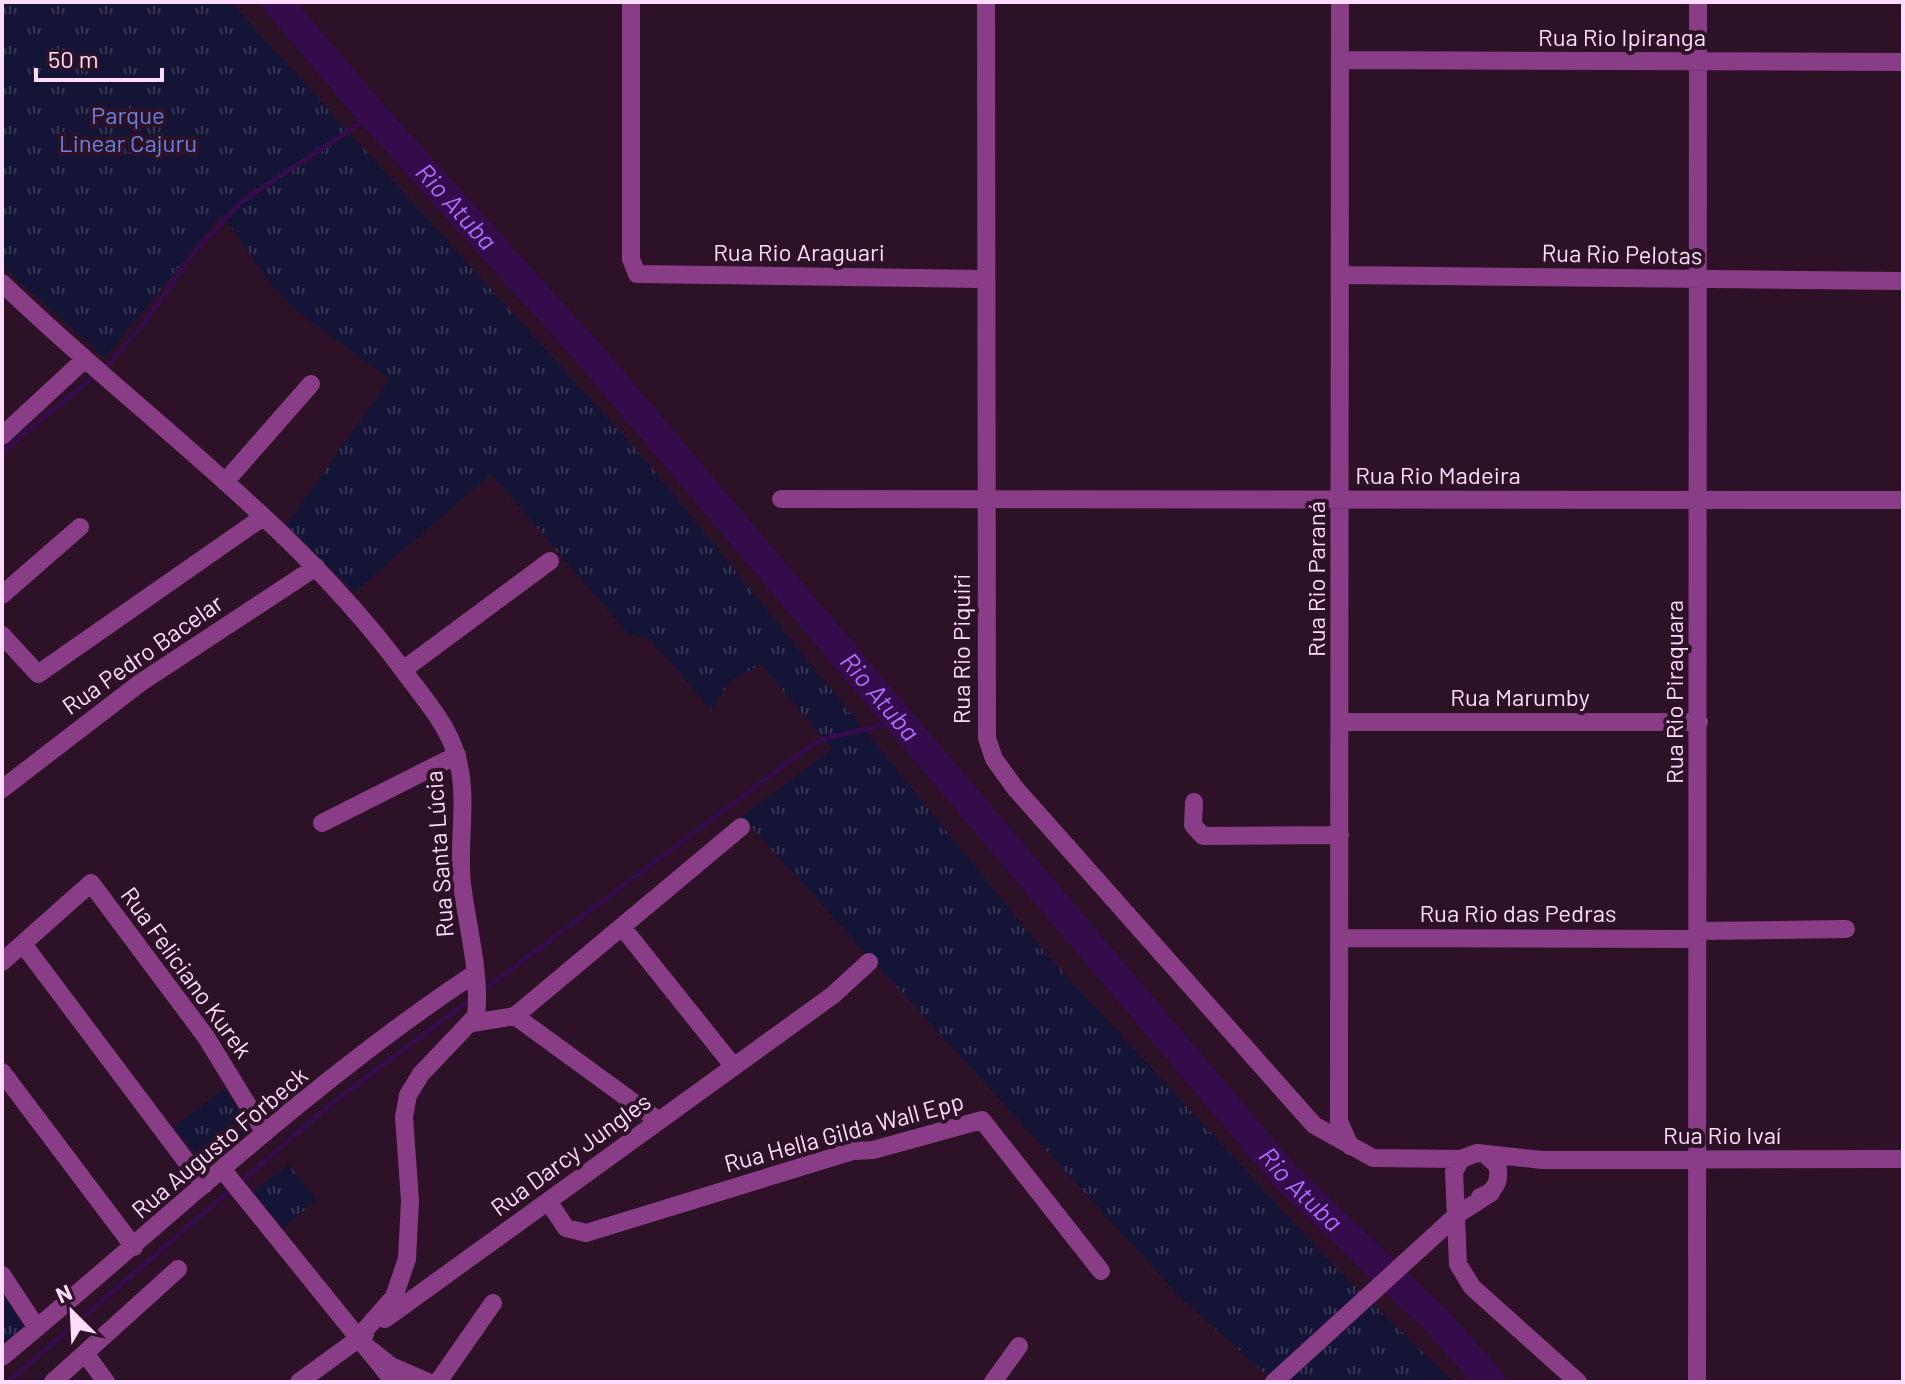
<svg xmlns="http://www.w3.org/2000/svg" width="1905" height="1384" viewBox="0 0 1905 1384" font-family="Barlow,sans-serif">
<defs>
<pattern id="park-tufts" width="24" height="20" patternUnits="userSpaceOnUse" patternTransform="scale(2)"><rect width="24" height="20" fill="#141536"/><path d="M3 7l-1-3M5 7V3M7 7l1-3M15 17l-1-3M17 17v-4M19 17l1-3" fill="none" stroke="#373654"/></pattern>
</defs>
<rect width="100%" height="100%" fill="#2c1127"/>
<!-- park -->
<path fill="url(#park-tufts)" d="M2 2H231L641 455 1047 955 1331 1263 1453 1382H1285L1263 1372 1179 1296 742 817 832 749 761 664 731 681 711 710 650 639 629 635 491 474 355 592 286 525 390 379 299 313 273 287 222 214 105 358 2 266Z
M225 1088 250 1132 206 1168 174 1127Z
M288 1164 317 1200 283 1228 253 1192Z
M2 1294 25 1327 2 1347Z"/>
<g fill="none" stroke-linecap="round" stroke-linejoin="round">
<!-- stream -->
<path stroke="#340b4b" stroke-width="5" d="M2 452 110 363 144 323 195 251 242 201 373 115
M482 991 803 751 825 738 899 722
M243 1180 331 1104 471 999
M8 1382 228 1192"/>
<!-- river -->
<path stroke="#340b4b" stroke-width="30" id="s1" d="M277 2 373 115 591 356 1287 1178 1435 1319 1491 1382"/>
<!-- minor -->
<path stroke="#8a3d87" stroke-width="18" d="M631 2V259L637 274 985 279
M986 2 987 738 994 759 1015 788 1314 1125 1373 1158 1461 1159
M1340 2 1339 1121 1350 1146
M1340 60 1903 62
M1341 275 1903 281
M2 283C135 412 292 520 403 670 421 695 445 721 455 751 470 794 457 840 462 884 467 926 481 974 476 1016L421 1074 408 1095 404 1117 410 1200 407 1259 394 1297 357 1339 391 1366 428 1382
M2 436 84 360
M225 482 311 384
M781 499 1903 500
M2 595 80 527
M2 635 38 674 263 517
M403 670 550 561
M1340 722H1699
M2 789 140 683 316 567
M1194 802 1193 825 1203 836 1340 835
M322 823 457 755
M622 927 734 1067
M1697 931 1846 929
M1339 938 1697 939
M23 944 204 1185
M2 962 91 883 206 1037 265 1133
M515 1016 659 1121
M472 1023 515 1016 741 827
M2 1072 134 1247
M222 1169 394 1382
M1480 1197C1495 1192 1501 1181 1497 1165L1486 1155
M548 1201 566 1228 586 1233 853 1151 873 1150 982 1120 1101 1271
M2 1275 37 1328
M385 1319 833 995 869 962
M85 1353 106 1382
M2 1357C158 1228 305 1086 474 974
M53 1382 178 1269
M299 1382 365 1334
M438 1382 493 1303
M993 1382 1019 1346
M1274 1382 1458 1214 1491 1193
M1578 1382 1472 1287 1458 1264 1454 1172 1461 1159 1477 1153 1542 1160 1903 1159
M1697 1382 1698 2"/>
</g>
<g text-anchor="middle" stroke-width="8" stroke-linejoin="round" paint-order="stroke">
<!-- street labels -->
<g font-size="24" fill="#ffdcfb" stroke="#2c1127">
<text x="1622" y="46">Rua Rio Ipiranga</text>
<text x="799" y="261">Rua Rio Araguari</text>
<text transform="translate(1622 255) rotate(1)" y="8">Rua Rio Pelotas</text>
<text x="1438" y="484">Rua Rio Madeira</text>
<text transform="translate(1317 579) rotate(-90)" y="8">Rua Rio Paraná</text>
<text transform="translate(962 649) rotate(-90)" y="8">Rua Rio Piquiri</text>
<text transform="translate(143 655) rotate(-35)" y="8">Rua Pedro Bacelar</text>
<text transform="translate(1675 692) rotate(-90)" y="8">Rua Rio Piraquara</text>
<text x="1520" y="706">Rua Marumby</text>
<text transform="translate(440 854) rotate(-94)" y="8">Rua Santa Lúcia</text>
<text x="1518" y="922">Rua Rio das Pedras</text>
<text transform="translate(186 973) rotate(54)" y="8">Rua Feliciano Kurek</text>
<text transform="translate(844 1133) rotate(-15)" y="8">Rua Hella Gilda Wall Epp</text>
<text x="1722" y="1144">Rua Rio Ivaí</text>
<text transform="translate(220 1143) rotate(-40)" y="8">Rua Augusto Forbeck</text>
<text transform="translate(571 1155) rotate(-36)" y="8">Rua Darcy Jungles</text>
</g>
<!-- park labels -->
<g font-size="24" fill="#6684e1" stroke="#2c1127">
<text x="128" y="124">Parque<tspan x="128" dy="28">Linear Cajuru</tspan></text>
</g>
<!-- water labels -->
<g font-size="26" font-style="italic" fill="#b06aff" stroke="#2c1127">
<text dy="9" stroke="none"><textPath href="#s1" startOffset="272">Rio Atuba</textPath></text>
<text dy="9" stroke="none"><textPath href="#s1" startOffset="920">Rio Atuba</textPath></text>
<text dy="9" stroke="none"><textPath href="#s1" startOffset="1568">Rio Atuba</textPath></text>
</g>
</g>
<!-- border -->
<rect width="1905" height="1384" fill="none" stroke="#ffdcfb" stroke-width="8"/>
<!-- north arrow -->
<g transform="translate(72 1312) rotate(336)" stroke="#2c1127" stroke-width="6" paint-order="stroke">
<path d="M0-6L14 30L0 20L-14 30Z" fill="#ffdcfb"/>
<text y="-12" font-size="22" font-weight="bold" text-anchor="middle" fill="#ffdcfb">N</text>
</g>
<!-- scale -->
<path d="M36 68v12h126v-12" fill="none" stroke="#ffdcfb" stroke-width="4"/>
<text x="48" y="68" font-size="24" fill="#ffdcfb" stroke="#2c1127" stroke-width="6" paint-order="stroke">50 m</text>
</svg>
